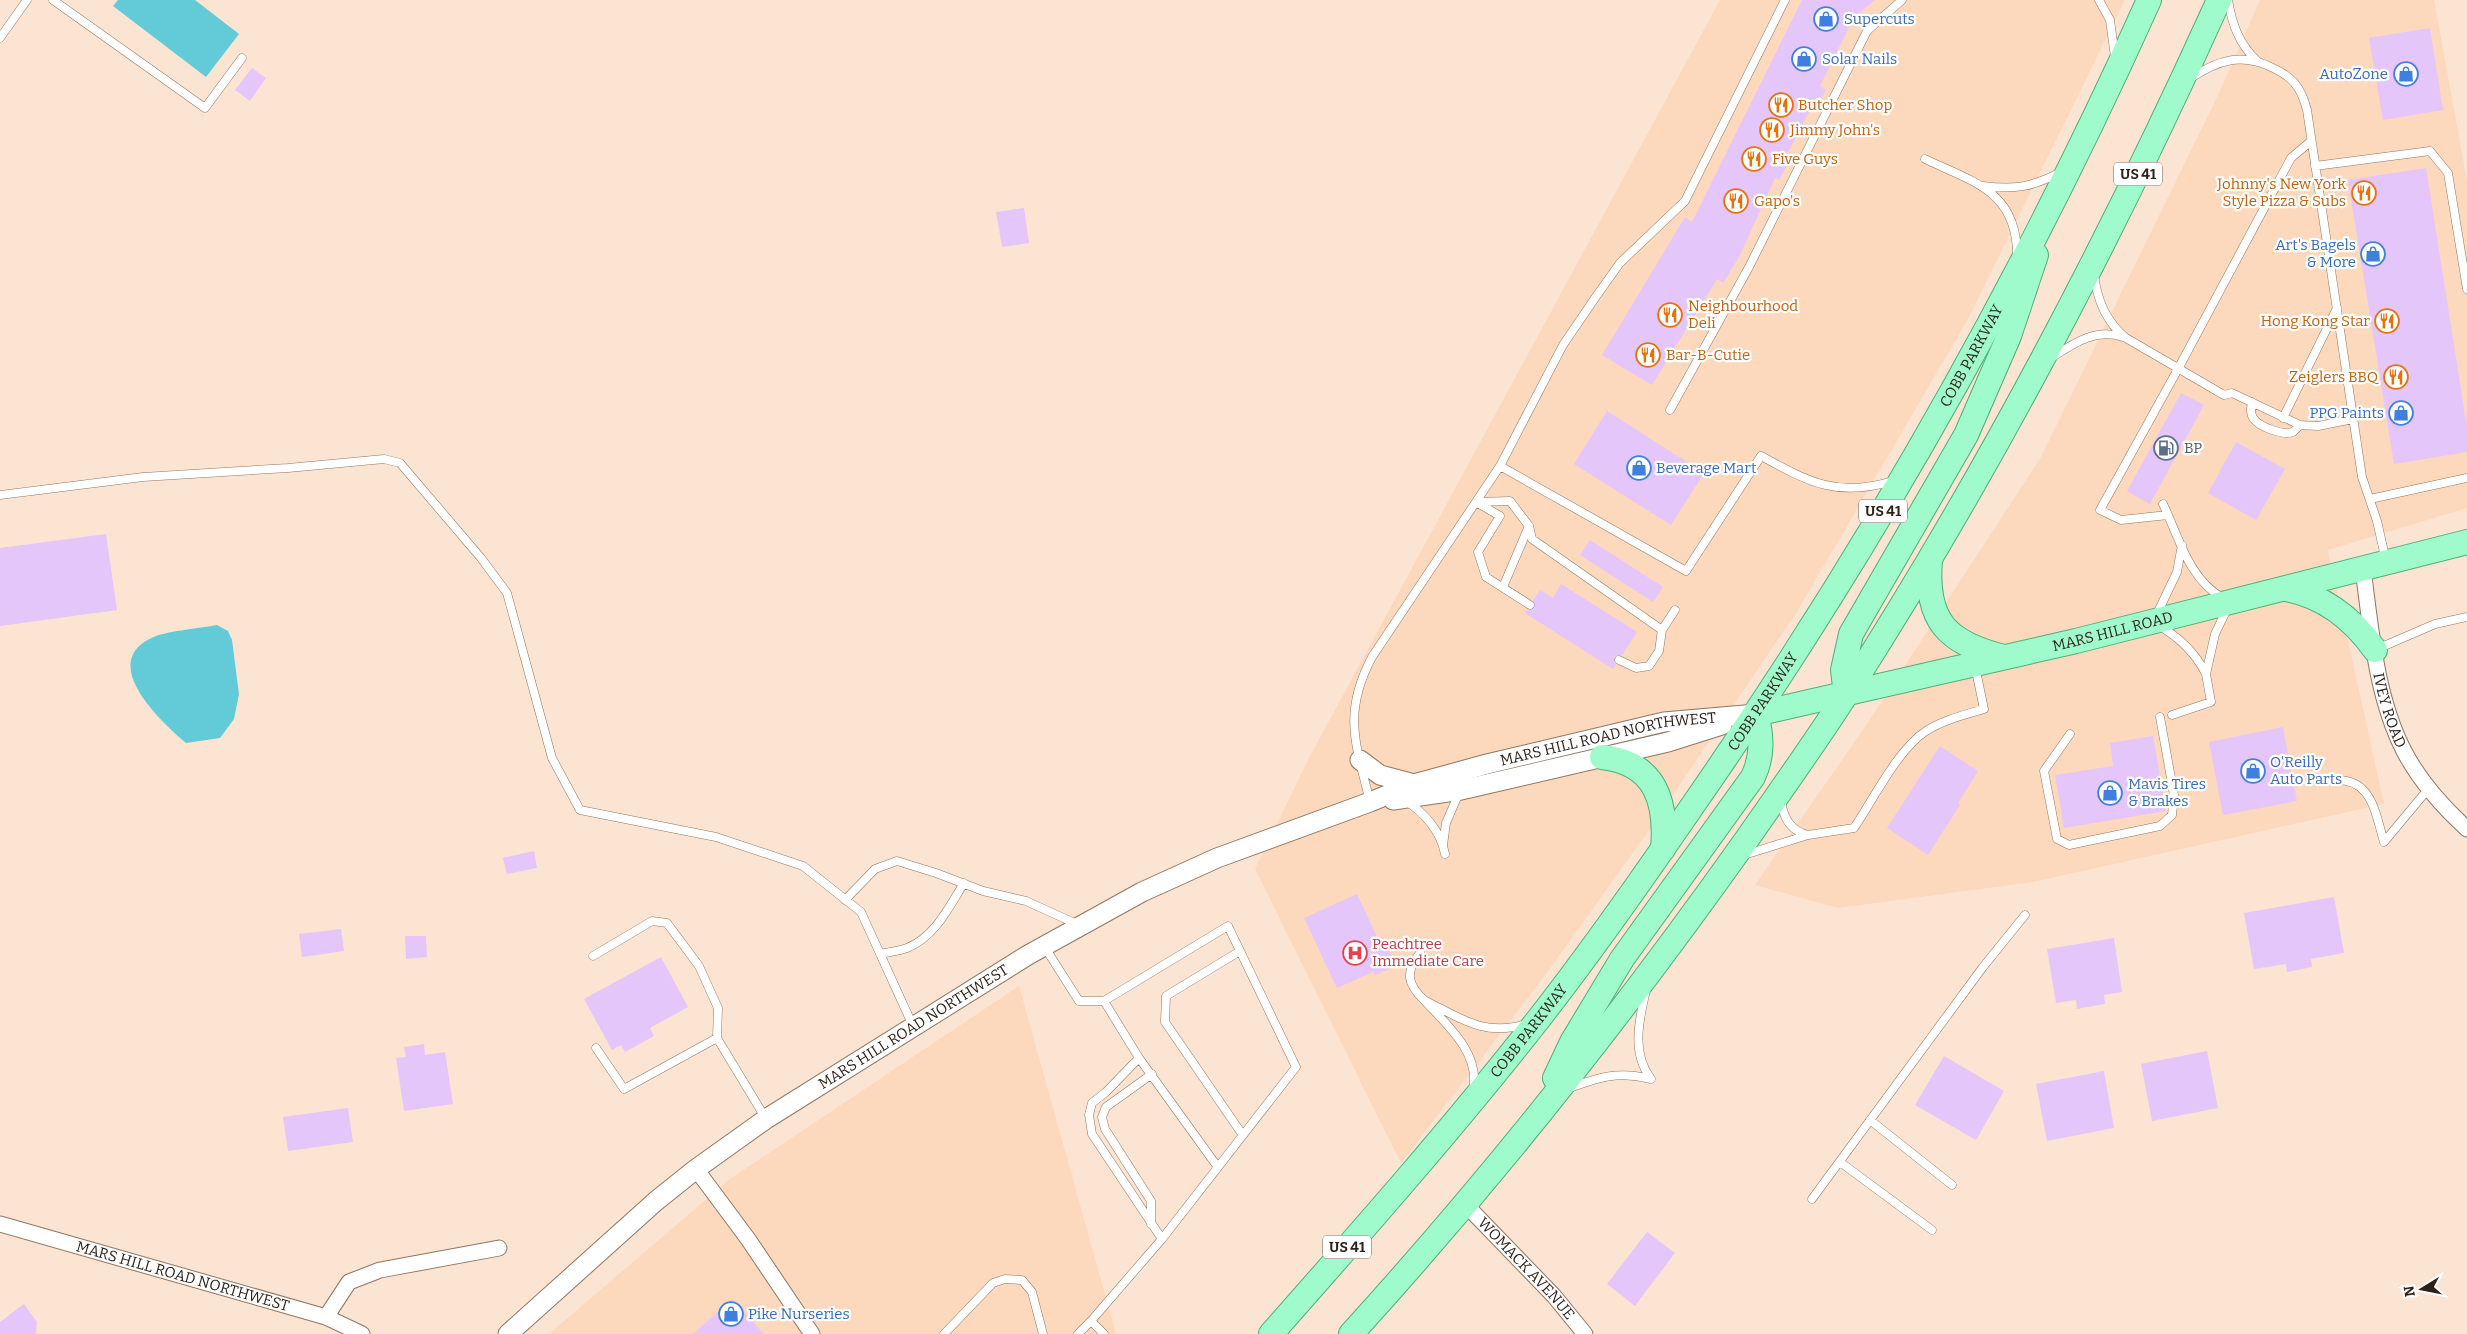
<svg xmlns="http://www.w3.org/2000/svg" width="2467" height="1334" viewBox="0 0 2467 1334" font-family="Bitter,serif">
<rect width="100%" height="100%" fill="#fce4d2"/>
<!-- built -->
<path fill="#fcd8bd" d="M1720 0H2125L1968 319 1798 610 1647 833 1546 974 1401 1163 1255 869 1310 756Z
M2260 0H2434L2467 181V508L2328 550 2384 804 2033 882 1838 908 1755 885 1867 724 2041 457 2220 91Z
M1019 986 1116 1334H549L730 1179Z"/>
<!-- water -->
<path fill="#63cbd8" d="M118 0H195L239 34 206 77 113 6Z
M217 625 228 631 232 640 239 694 234 719 220 738 186 743C159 720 95 660 156 636 170 631 201 628 217 625Z"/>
<!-- building -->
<path fill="#e4c6fb" d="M1802 0H1875L1854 17 1820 86 1826 90 1816 110 1811 108 1784 160 1789 162 1779 180 1775 178 1739 257 1723 283 1717 279 1652 385 1602 355 1685 217 1692 222Z
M2430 28 2443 110 2383 120 2369 38Z
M252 68 266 78 250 101 235 90Z
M2426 168 2467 427V452L2394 464 2348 180Z
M1024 208 1029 243 1002 247 996 212Z
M2181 393 2204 405 2150 504 2127 491Z
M1607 411 1704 473 1671 525 1574 464Z
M2236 442 2285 469 2256 520 2208 493Z
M106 534 117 610 0 626V548Z
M1590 540 1663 587 1653 602 1580 555Z
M1561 584 1637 632 1622 655 1614 657 1616 665 1613 669 1525 613 1527 610 1534 608 1533 600 1540 590 1553 598Z
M2283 727 2297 801 2223 815 2209 742Z
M2153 736 2166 811 2064 828 2055 775 2113 766 2110 743Z
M1940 746 1978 771 1958 803 1960 805 1928 855 1887 828Z
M534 851 537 868 507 874 503 858Z
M1357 894 1378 939 1383 937 1396 966 1375 975 1373 972 1337 988 1304 918Z
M2334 897 2344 953 2311 959 2312 967 2287 972 2286 964 2254 969 2244 913Z
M341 929 344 951 302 957 299 934Z
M405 936H426L427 957 406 959Z
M2114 938 2122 992 2104 995 2105 1004 2077 1009 2076 1000 2056 1003 2047 949Z
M661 957 688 1007 650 1028 654 1036 625 1052 621 1045 612 1050 584 999Z
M424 1044 425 1055 445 1052 453 1104 404 1111 396 1058 406 1057 404 1047Z
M2207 1051 2218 1108 2152 1121 2141 1064Z
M1944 1056 2004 1091 1976 1140 1915 1105Z
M2104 1071 2114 1128 2047 1141 2036 1084Z
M348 1108 353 1142 288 1151 283 1117Z
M1647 1232 1675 1253 1635 1306 1607 1284Z
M732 1299 764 1334H693Z
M24 1304 37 1322 36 1334H0V1322Z"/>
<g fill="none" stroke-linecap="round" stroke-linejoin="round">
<!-- service casing -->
<g stroke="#907661" stroke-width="9">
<path id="service" d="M53 0 205 108 242 58
M2099 0 2110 20 2115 57
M2228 0C2232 24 2239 44 2257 61
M0 38 27 0
M2191 78C2218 60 2241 53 2271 67 2293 77 2301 87 2307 110L2362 477 2377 521 2386 561
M1925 159C1973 182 2017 191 2017 255
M2315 166 2430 151 2448 173 2467 289
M1983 186C2015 190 2032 187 2061 172
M2094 274C2097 301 2106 322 2126 338L2224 395 2232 393 2300 425 2318 426 2353 419
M2051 358C2074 343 2095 328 2123 337
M2252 402C2251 408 2250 413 2253 418 2259 427 2284 436 2293 432L2300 425
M1670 410 1749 267 1867 31 1902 0
M2283 418 2337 308
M1500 466 1686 571 1761 456C1809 482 1837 498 1893 481
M0 495 143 477 288 468 384 459 400 463 481 558 507 593 552 758 580 810 716 837 803 866 861 912 913 1026
M2370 499 2467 478
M1476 502 1510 501 1529 526 1532 539 1662 630 1675 610
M1476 502 1500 516 1478 552 1486 577 1530 605
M2163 504C2179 537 2189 580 2223 598
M2168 515 2121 520 2100 510 2178 369 2291 158 2311 141
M1503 587 1529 526
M2156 616 2177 572 2182 545
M2158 625C2179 637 2195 652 2206 674L2215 634 2227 609
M2377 649 2435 624 2467 617
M1619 660 1636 668 1649 666 1659 651 1662 630
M2172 715 2211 702 2206 674
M2070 734 2044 771 2057 839 2069 845 2160 826 2172 815 2174 795 2160 717
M2326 781C2371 774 2374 808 2384 842L2429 788
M1781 800C1783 817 1790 831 1808 835
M1406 801C1425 813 1441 832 1445 854
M1370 802C1356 744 1342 714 1372 657L1500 466 1563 345 1595 298 1620 263 1685 201 1785 0
M1443 845 1446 823 1459 793
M1744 855 1808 835 1854 828C1873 800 1898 749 1926 731 1943 720 1964 715 1984 709L1975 666
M845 900 875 869 897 861 936 873 983 891 1026 901 1079 925
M1044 946 1079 1001H1104L1139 1058 1217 1166
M1240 951 1166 996 1165 1022 1242 1134
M1420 953C1405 972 1407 984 1424 1000
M880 954C889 952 899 951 907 948 935 937 949 907 964 883
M593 956 652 921 667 923 699 966 718 1008 717 1038
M1646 990C1639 1020 1631 1053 1651 1079
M596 1048 624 1089 717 1038 766 1119
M1139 1058 1106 1092 1092 1103 1089 1115 1092 1134 1162 1239
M1567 1089C1596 1078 1619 1070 1650 1079
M1473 1090C1481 1053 1446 1024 1424 1000 1460 1018 1484 1037 1526 1024
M1870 1120 1952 1185
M1840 1162 1932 1230
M1812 1199 1983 967 2025 915
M1151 1224V1201L1105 1129 1102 1117 1106 1107 1152 1074
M944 1334 993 1283 1005 1279 1022 1280 1032 1292 1043 1334
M1078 1334 1091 1321
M1104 1334 1091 1321 1162 1239 1296 1067 1228 926 1104 1001"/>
</g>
<!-- minor casing -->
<g stroke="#907661" stroke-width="17">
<g id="minor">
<path id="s1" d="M2363 569C2371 629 2376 697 2404 751 2419 780 2443 807 2467 829"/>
<path d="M696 1169 748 1239 812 1334"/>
<path id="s2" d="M1465 1204 1554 1296 1585 1334"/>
<path id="s3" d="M0 1224 326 1317 362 1334"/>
<path d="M326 1317 349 1282 380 1270 499 1248"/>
</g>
</g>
<!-- tertiary casing -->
<g stroke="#907661" stroke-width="21">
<g id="tertiary">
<path d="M1360 760 1380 775 1414 784"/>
<path d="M1393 800 1461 790 1668 742 1722 725"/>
<path id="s4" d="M508 1334 656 1201 696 1169 766 1119 1028 955 1142 892 1217 858 1370 802 1414 784 1487 764 1664 722 1756 714"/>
</g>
</g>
<!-- primary casing -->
<g stroke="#4ead76" stroke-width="26">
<g id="primary">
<path d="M1930 560C1925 621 1947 643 2004 657"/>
<path d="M2286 589C2324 596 2353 619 2375 650"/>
<path d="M1846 695 1843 670 1851 634 1966 435 2009 336 2036 255"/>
<path id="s5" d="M1756 714 2076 641 2467 542"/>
<path d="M1602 757C1656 763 1667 802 1663 849"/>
<path d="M1555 1078 1572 1042 1622 959 1753 777C1763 756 1762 736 1756 714"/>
<path id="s6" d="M1271 1334C1362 1231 1452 1129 1537 1021 1592 951 1643 878 1693 805 1869 552 2023 281 2149 0"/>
<path d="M1351 1334C1493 1178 1625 1011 1747 839 1781 790 1815 743 1847 693 1989 472 2111 239 2219 0"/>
</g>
</g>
<!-- service -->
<use href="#service" stroke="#fff" stroke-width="8"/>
<!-- minor -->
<use href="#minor" stroke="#fff" stroke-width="15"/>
<!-- tertiary -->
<use href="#tertiary" stroke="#fff" stroke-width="19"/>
<!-- primary -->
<use href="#primary" stroke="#9ffbcb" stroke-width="24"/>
</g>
<!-- icons -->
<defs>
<g id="shop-ring" transform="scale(1.25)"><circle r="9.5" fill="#fff" stroke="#3f7fe0" stroke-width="1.5"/><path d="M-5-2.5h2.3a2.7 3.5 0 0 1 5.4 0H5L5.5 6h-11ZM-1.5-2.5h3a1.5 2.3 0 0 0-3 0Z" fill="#3f7fe0"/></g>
<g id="restaurant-ring" transform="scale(1.25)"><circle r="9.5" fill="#fff" stroke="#e8710a" stroke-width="1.5"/><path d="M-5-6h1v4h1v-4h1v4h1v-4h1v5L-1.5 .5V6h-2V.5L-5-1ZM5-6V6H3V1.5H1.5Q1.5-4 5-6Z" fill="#e8710a"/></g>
<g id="fuel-ring" transform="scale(1.25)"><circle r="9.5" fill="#fff" stroke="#5c6f8a" stroke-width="1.5"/><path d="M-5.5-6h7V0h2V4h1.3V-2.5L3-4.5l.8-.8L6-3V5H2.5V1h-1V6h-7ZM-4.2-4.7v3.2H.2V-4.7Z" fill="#5c6f8a"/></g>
<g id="hospital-ring" transform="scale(1.25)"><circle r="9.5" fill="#fff" stroke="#e0444e" stroke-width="1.5"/><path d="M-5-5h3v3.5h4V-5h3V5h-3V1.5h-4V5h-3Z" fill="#e0444e"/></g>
</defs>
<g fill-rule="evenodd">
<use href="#shop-ring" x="1826" y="19"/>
<use href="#shop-ring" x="1804" y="59"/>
<use href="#shop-ring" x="2406" y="74"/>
<use href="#restaurant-ring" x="1781" y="105"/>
<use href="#restaurant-ring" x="1772" y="130"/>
<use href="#restaurant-ring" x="1754" y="159"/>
<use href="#restaurant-ring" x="2364" y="193"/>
<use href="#restaurant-ring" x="1736" y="201"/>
<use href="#shop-ring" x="2373" y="254"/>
<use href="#restaurant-ring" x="1670" y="315"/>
<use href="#restaurant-ring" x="2387" y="321"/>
<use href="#restaurant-ring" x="1648" y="355"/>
<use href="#restaurant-ring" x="2396" y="377"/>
<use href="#shop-ring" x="2401" y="413"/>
<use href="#fuel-ring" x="2166" y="448"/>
<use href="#shop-ring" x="1639" y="468"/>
<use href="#shop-ring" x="2253" y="771"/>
<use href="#shop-ring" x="2110" y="793"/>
<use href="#hospital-ring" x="1355" y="953"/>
<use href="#shop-ring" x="731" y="1314"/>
</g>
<g text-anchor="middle" stroke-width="4.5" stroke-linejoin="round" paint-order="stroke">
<!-- shield labels -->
<g fill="#fff" stroke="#6c645e" stroke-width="1">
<rect x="2114" y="162.5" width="48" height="23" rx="4"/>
<rect x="1859" y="499.5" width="48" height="23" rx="4"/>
<rect x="1323" y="1235.5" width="48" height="23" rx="4"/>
</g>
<g font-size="14" font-weight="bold" fill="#2d2219">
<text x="2138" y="179">US 41</text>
<text x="1883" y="516">US 41</text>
<text x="1347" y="1252">US 41</text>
</g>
<!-- shop labels -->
<g font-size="15" fill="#366cbe" stroke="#fff" text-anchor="start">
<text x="1844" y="24">Supercuts</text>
<text x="1822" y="64">Solar Nails</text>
<text x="2388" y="79" text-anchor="end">AutoZone</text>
<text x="2356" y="250" text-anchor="end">Art's Bagels<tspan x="2356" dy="17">&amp; More</tspan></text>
<text x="2384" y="418" text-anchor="end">PPG Paints</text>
<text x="1656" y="473">Beverage Mart</text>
<text x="2270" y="767">O'Reilly<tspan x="2270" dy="17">Auto Parts</tspan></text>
<text x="2128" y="789">Mavis Tires<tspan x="2128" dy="17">&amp; Brakes</tspan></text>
<text x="748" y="1319">Pike Nurseries</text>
</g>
<!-- food labels -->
<g font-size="15" fill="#c56008" stroke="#fff" text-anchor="start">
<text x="1798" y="110">Butcher Shop</text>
<text x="1790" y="135">Jimmy John's</text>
<text x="1772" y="164">Five Guys</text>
<text x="2346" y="189" text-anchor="end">Johnny's New York<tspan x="2346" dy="17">Style Pizza &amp; Subs</tspan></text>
<text x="1754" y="206">Gapo's</text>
<text x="1688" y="311">Neighbourhood<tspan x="1688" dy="17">Deli</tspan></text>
<text x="2370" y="326" text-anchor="end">Hong Kong Star</text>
<text x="1666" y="360">Bar-B-Cutie</text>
<text x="2378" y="382" text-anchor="end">Zeiglers BBQ</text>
</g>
<!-- street labels -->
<g font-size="15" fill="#2d2219" stroke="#fff">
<text dy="5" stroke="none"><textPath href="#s6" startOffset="1206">COBB PARKWAY</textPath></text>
<text dy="5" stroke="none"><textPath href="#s5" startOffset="366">MARS HILL ROAD</textPath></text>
<text dy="5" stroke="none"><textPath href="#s6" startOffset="802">COBB PARKWAY</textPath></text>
<text dy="5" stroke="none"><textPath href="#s1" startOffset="144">IVEY ROAD</textPath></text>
<text dy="5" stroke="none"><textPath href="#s4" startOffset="1268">MARS HILL ROAD NORTHWEST</textPath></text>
<text dy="5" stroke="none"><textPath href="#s4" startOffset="510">MARS HILL ROAD NORTHWEST</textPath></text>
<text dy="5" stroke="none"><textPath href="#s6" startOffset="398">COBB PARKWAY</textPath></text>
<text dy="5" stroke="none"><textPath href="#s2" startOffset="89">WOMACK AVENUE</textPath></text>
<text dy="5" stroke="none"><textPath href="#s3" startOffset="190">MARS HILL ROAD NORTHWEST</textPath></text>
</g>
<!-- service labels -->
<g font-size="15" fill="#4e5e75" stroke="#fff" text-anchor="start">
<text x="2184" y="453">BP</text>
</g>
<!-- health labels -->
<g font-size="15" fill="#be3a42" stroke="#fff" text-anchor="start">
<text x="1372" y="949">Peachtree<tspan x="1372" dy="17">Immediate Care</tspan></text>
</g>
</g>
<!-- north arrow -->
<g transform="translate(2422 1289) rotate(260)" stroke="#ffffff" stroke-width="4" paint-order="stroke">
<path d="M0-4L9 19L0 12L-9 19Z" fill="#2d2219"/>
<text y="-8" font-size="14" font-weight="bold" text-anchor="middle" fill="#2d2219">N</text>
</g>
</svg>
